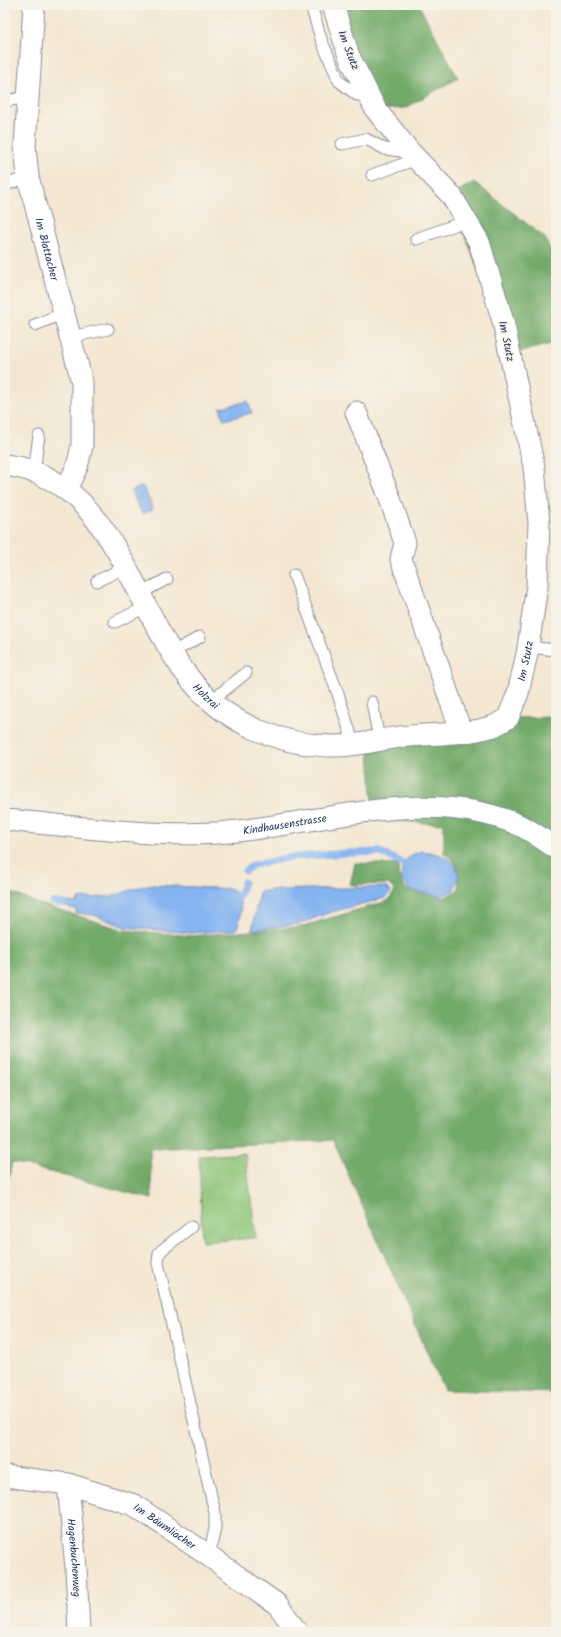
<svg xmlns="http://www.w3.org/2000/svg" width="561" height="1637" viewBox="0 0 561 1637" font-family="Kalam,sans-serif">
<rect width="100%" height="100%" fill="#f7f3e8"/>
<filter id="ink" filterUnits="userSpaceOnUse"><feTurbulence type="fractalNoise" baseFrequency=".025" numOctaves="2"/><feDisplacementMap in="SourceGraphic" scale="8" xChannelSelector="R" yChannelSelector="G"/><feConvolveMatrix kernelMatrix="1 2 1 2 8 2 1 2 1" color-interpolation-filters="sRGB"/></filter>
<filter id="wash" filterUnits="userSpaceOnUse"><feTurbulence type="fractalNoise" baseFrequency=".012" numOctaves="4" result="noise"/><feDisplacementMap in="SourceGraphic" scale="16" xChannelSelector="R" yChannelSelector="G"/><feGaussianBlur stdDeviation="0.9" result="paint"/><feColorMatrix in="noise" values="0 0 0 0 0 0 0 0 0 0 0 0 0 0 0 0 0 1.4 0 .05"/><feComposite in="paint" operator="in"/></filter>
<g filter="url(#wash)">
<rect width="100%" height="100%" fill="#f4e7d2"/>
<!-- green -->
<path fill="#8ec579" stroke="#547a6c" d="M245 1153 256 1238 202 1242 199 1156Z"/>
<!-- forest -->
<path fill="#72aa69" stroke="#466c64" d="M333 5H419L458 78 405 108 376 110Z
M474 182 545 238 556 263V339L551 344 509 355 451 195Z
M556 717V1393L444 1390 333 1140 150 1149 152 1199 12 1162 5 1195V890L34 902 123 930 192 936 300 927 388 901 395 891 388 884 350 885 355 863 399 865 398 874 406 890 443 898 458 890C460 870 460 865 444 853V824L374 820 369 750 508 718Z"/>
<!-- water -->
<path fill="#85b4f0" stroke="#5072a7" d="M248 401 252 413 224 420 220 408Z
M143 486 153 509 142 514 131 491Z
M422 851C436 853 456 857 458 874 459 878 455 886 454 890L441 896 408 889 401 877 403 863 411 855Z
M154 885 233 889C244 902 242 915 236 930L191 933 125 927 94 915 76 913V909L65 907 66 902 77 903 78 899C89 897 101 898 112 896 128 892 136 886 154 885Z
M386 887 391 892 385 898 332 912 298 924 252 930 259 892 272 890Z"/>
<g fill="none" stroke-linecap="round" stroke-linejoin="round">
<!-- stream -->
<path stroke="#85b4f0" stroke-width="7" d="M245 871 253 865 292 857 347 853 379 852 403 863
M239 896 244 882
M53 902 65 904"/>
</g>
</g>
<g filter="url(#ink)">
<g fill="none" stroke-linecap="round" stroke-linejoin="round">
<!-- service casing -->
<g stroke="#888b98" stroke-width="13">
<path id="service" d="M311 5 321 39 339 81 357 95 369 96
M5 101 28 97
M342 144 366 139 385 149 410 152
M372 175 417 159
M5 185 28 177
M416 239 466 221
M35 325 64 313
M71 337 108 329
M34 471 39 436
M294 575 338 694 350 732 351 744
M97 581 126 567
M141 593 167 579
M115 622 148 606
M528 647 556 650
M171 653 200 637
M211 701 246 673
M372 702 379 740
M191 1227 162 1250 159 1253 158 1263 215 1513V1528L209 1556"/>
</g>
<!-- minor casing -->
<g stroke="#888b98" stroke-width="23">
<g id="minor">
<path id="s1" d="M34 5 25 146 28 177 82 382V446L77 467 66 489"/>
<path d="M356 412 389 496 405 543 401 559 461 731"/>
<path id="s2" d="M5 465C117 478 133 616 196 686 230 725 282 745 332 746 352 747 373 741 393 738 425 733 460 736 491 727 497 725 503 721 508 718L518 693 527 654 537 586 539 523 534 467 503 321 479 242 451 195 410 152 376 110 349 56 333 5"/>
<path id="s3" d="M5 820C74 826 147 837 216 833 313 827 430 782 523 827 535 833 545 841 556 848"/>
<path id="s4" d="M5 1476 68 1484 134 1505 209 1556 278 1605 297 1632"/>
<path id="s5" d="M68 1484 76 1568 79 1632"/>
</g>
</g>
<!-- service -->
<use href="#service" stroke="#fff" stroke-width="11"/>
<!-- minor -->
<use href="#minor" stroke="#fff" stroke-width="21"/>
</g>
</g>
<g text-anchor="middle" stroke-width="3" stroke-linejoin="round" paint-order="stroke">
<!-- street labels -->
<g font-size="11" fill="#1b2f5e" stroke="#f7f3e8">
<text transform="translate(349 50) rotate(69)" y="4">Im Stutz</text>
<text dy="4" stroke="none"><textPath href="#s1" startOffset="247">Im Blattacher</textPath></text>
<text transform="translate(507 341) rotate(78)" y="4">Im Stutz</text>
<text dy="4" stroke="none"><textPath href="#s2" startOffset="696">Im Stutz</textPath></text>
<text dy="4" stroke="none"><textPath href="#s2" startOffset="318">Holzrai</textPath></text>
<text dy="4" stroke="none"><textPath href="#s3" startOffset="281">Kindhausenstrasse</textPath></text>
<text dy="4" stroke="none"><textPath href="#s4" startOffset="170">Im Bäumliacher</textPath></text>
<text dy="4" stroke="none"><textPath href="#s5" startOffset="74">Hagenbuchenweg</textPath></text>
</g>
</g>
<!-- margin -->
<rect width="561" height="1637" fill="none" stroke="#f7f3e8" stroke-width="20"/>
</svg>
